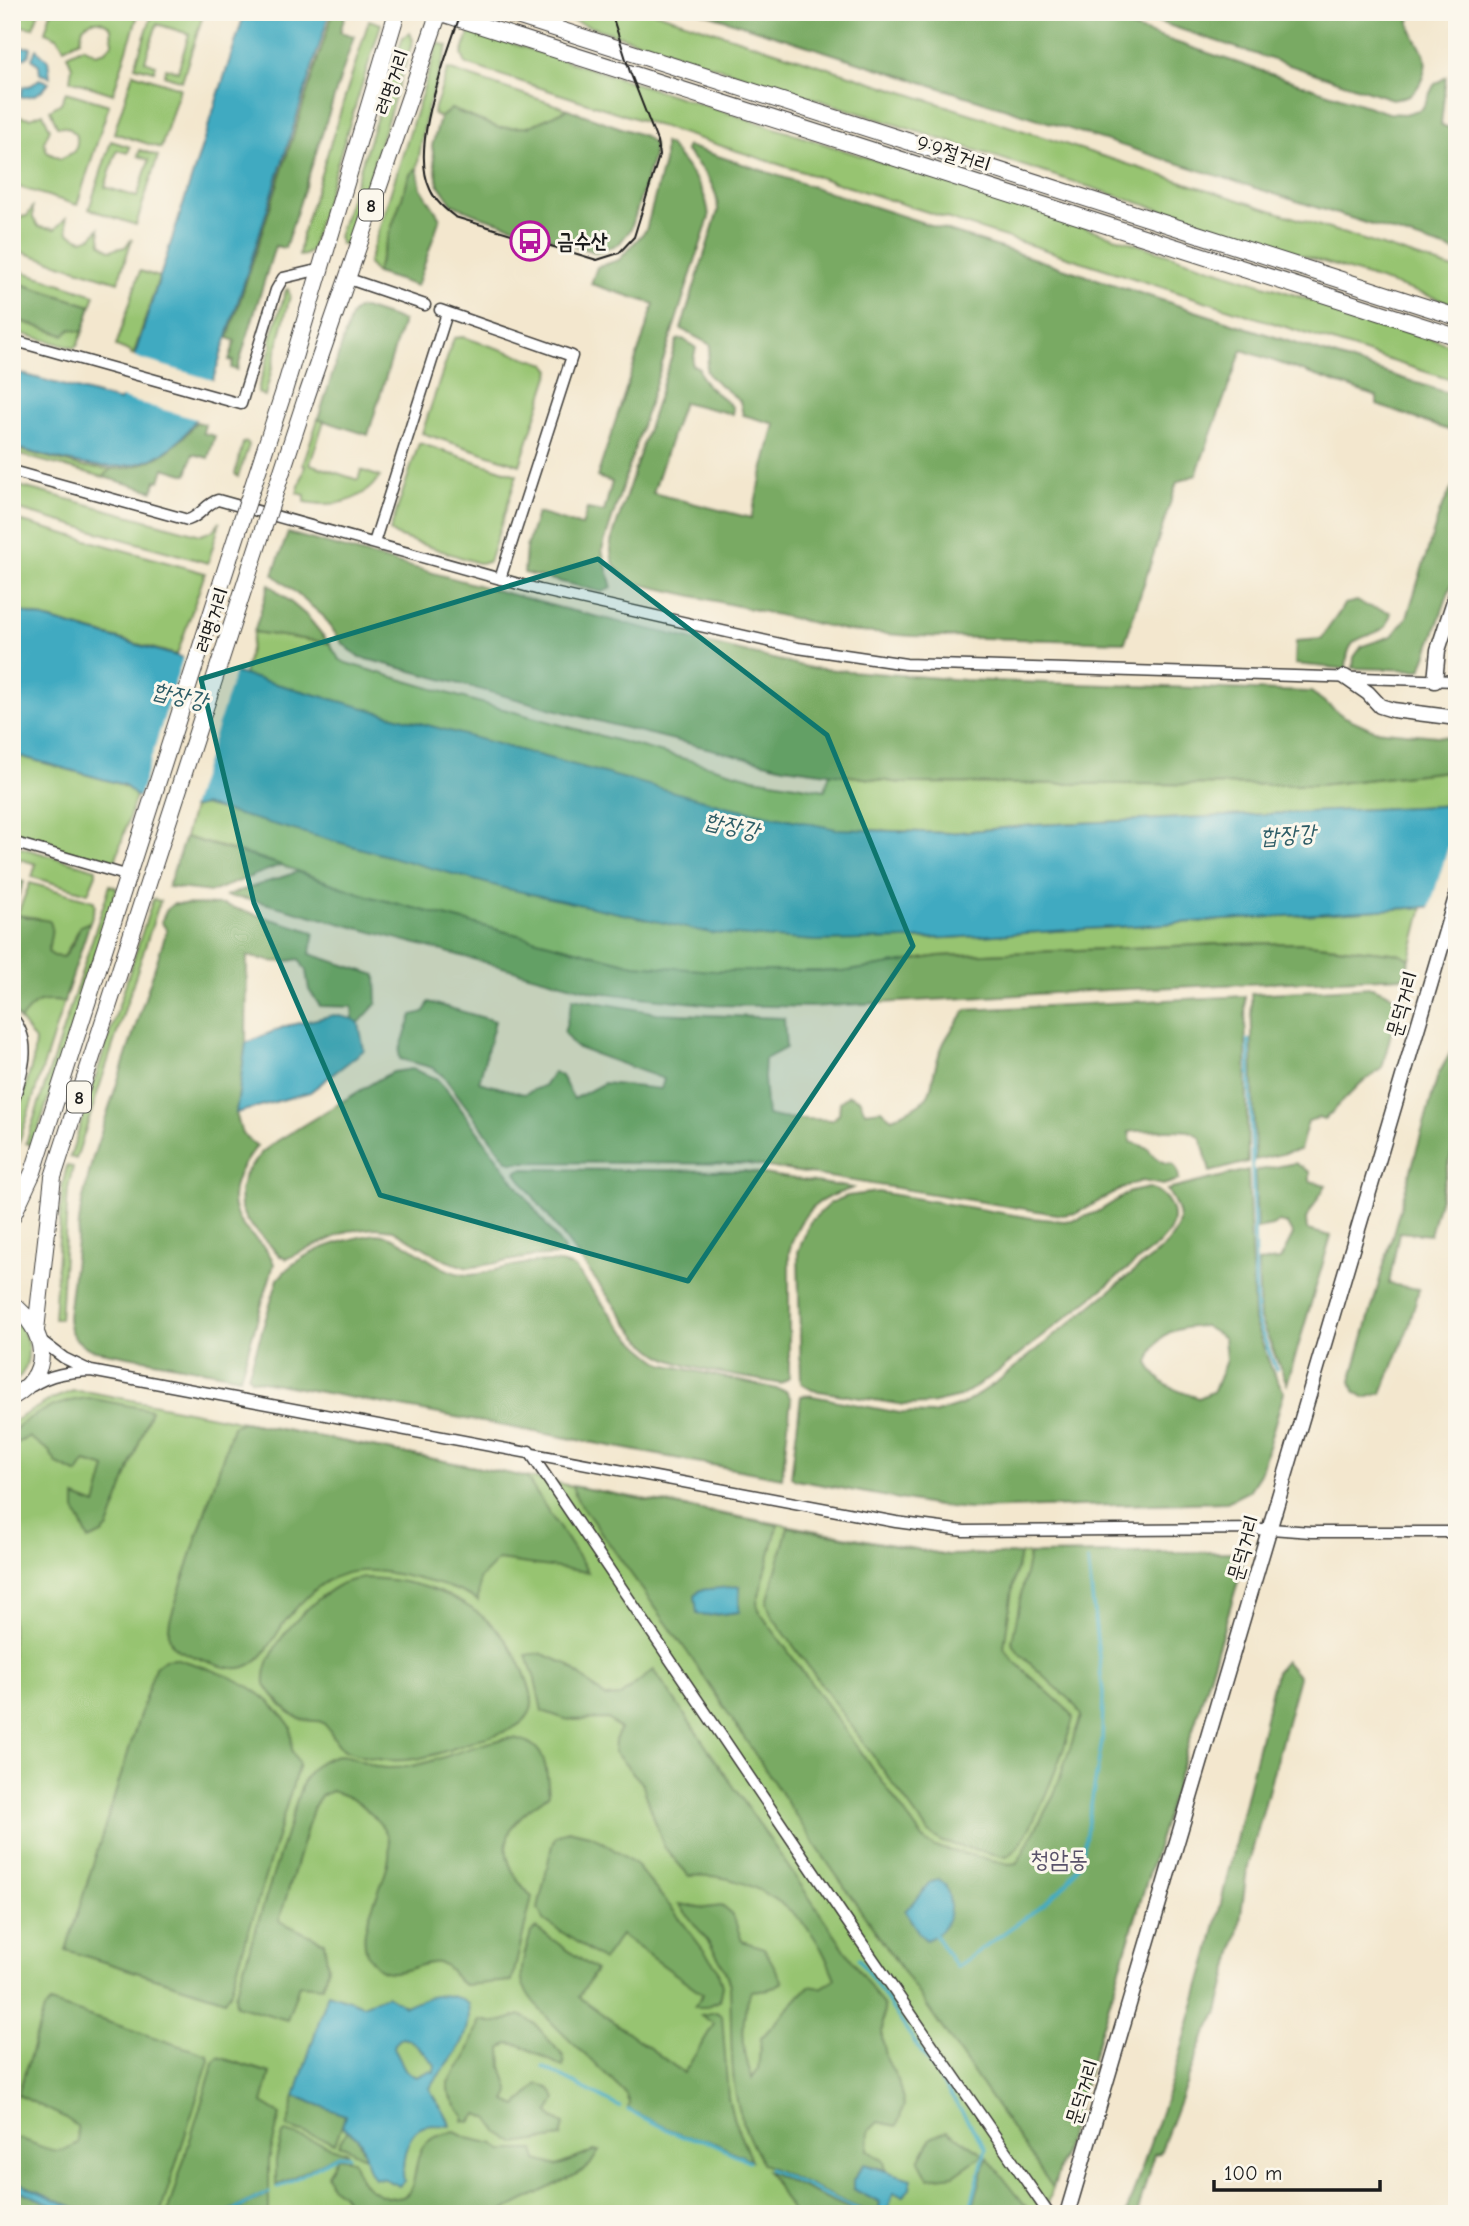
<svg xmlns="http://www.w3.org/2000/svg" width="1469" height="2226" viewBox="0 0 1469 2226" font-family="'Comic Neue','Poor Story',sans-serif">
<rect width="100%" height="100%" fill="#fbf7ec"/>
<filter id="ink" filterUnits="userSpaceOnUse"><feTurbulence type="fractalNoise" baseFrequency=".0143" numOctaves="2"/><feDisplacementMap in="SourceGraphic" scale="14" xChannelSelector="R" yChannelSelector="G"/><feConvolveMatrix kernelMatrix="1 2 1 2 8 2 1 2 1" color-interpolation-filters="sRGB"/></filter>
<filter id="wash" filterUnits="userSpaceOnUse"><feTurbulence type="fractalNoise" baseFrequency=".00686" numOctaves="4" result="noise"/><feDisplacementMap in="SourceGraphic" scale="28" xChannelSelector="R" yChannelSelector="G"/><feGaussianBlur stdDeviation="1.57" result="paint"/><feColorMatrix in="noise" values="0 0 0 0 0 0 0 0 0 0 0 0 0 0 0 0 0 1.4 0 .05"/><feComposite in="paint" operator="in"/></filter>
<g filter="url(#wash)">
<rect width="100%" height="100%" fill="#f3e7ce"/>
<!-- green -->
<path fill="#97c471" stroke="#5a7046" stroke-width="2" d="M12 12H39L33 28 20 26 12 30Z
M51 12H139L113 94 70 80 72 67 67 55 83 47 96 54 106 51 112 43 111 28C102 19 92 18 83 27L80 40 64 48 57 37 45 32Z
M153 12H204L182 81 164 75 166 68 178 71 189 34 157 24 145 61 156 65 154 71 135 66Z
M545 12H654L1457 270V305Z
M369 20 381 24 314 238C312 249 312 255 299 256L302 235Z
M470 30 1457 347V382L466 64 462 55Z
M410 33 413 40 349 241 341 245 338 237 403 37Z
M438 43 448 46 427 110 417 168 410 174 376 273 368 264Z
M448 69 568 109 528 127 499 128 451 109 440 118 433 113Z
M133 73 180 88 161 148 114 133Z
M66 92 109 105 77 205 12 185V133L18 116 31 118 43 113 50 129 44 142 47 152 60 159 74 152C82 138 73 125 57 126L50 110 61 103Z
M111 141 130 147 128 153 117 150 105 187 137 197 149 160 138 156 140 150 158 156 136 225 89 209Z
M33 207V218L39 227 55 229 66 218 68 233 82 240 92 237 99 228 101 244 110 250 125 247 132 239 118 282 12 249V218L27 216Z
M12 268 92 294 95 295 91 306 12 281Z
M140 271 159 277 133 356 131 355V352L116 346Z
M288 289 290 296 265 396 258 393V389L272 344 270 342 286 290Z
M12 318 63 335 71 329 83 332 77 346 74 348 12 331Z
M463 337 546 364 551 370 520 465 422 433 454 338Z
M318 419 324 421 310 464 358 480 361 470 380 477C361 502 335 508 305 502V495L297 493 305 466 303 464Z
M247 442 249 445 238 477 235 474 243 443Z
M419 443 517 475 489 562 478 563 397 536 390 531Z
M12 448 83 467 111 469 103 477 12 453Z
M12 484 201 535 212 531 220 522 208 563 12 508Z
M12 519 205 573 177 655 12 609Z
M254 632 329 643 339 659 346 663 474 701 754 778 825 790 830 773 901 783 1319 785 1457 770V805L1036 825 949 833 836 829 729 807 244 675Z
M12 754 117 783 131 790 136 796 114 865 12 837Z
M203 805 504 888 710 933 815 941 948 938 1423 907 1410 959 1401 954 1300 943 1220 944 939 956 849 971H714L634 965 371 897 261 858 185 837 193 808Z
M12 845 96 869V874L88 893 32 877 36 864 20 859 14 873 12 872Z
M30 883 94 901 95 906 90 922 80 927 64 957 54 956 47 952 52 928 38 918 17 915Z
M110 885 117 888 33 1146 26 1143Z
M153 899 160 901 76 1159 70 1157Z
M49 1000 64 1002 12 1164V1132L33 1061 35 1041 20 1020 31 1004Z
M67 1166 73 1167 68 1189 60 1319H54L62 1187Z
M12 1319C34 1337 33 1367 12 1385Z
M73 1391 90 1392 572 1486 948 1555 1233 1552 1242 1557 1243 1565 1045 2214H12V1422L52 1399Z"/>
<!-- forest -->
<path fill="#79aa63" stroke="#4a6340" stroke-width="2" fill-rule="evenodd" d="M333 12H346L340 32 354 36 285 248 275 246 237 370 231 368 233 361 229 360 235 341 228 338Z
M701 12H1085L1388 113 1405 114 1422 109 1434 85 1446 77 1441 125 1457 130V252Z
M1128 12H1410C1407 30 1418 40 1424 55 1429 66 1421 89 1409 95 1405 97 1397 98 1392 99Z
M451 109 499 128 528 127 568 109 644 136 654 144 653 157 631 229 619 244 597 253 483 217 452 204 438 184 432 146 440 118Z
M664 143 669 145C687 168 708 188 709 218L602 550 612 588 602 592 524 573 526 548 537 513 582 526 587 509 604 512 612 482 597 477 654 304 591 284 597 267 619 260 646 230 664 162Z
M687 146 1457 396V433L1377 405V397L1242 350 1196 475 1177 482 1125 642 912 636 849 631 635 583C617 573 609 563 611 542L677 340 683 339 696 348 692 365 699 368C701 388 722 394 733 408L732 414 683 402 653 493 751 518 775 424 743 415 740 401 709 376 706 369 711 345 681 329 718 211C718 184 701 169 685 150Z
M417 168 421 188 440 218 417 286 376 273 410 174Z
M12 281 91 306 83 332 71 329 64 335 12 318Z
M364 308 403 321 368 435 318 419 351 316 357 309Z
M196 422 205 424 203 433 215 436 208 458 193 454 187 475 164 468 160 481 156 480 153 491 103 477 111 469C146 469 176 451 196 422Z
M1457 478V569L1421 670 1353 668 1354 657 1362 646 1392 636 1407 617 1440 511Z
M288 533 561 608 811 668 964 680 1311 692 1343 716 1374 730 1457 738V770L1319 785 901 783 784 767 613 725 359 657 342 643 323 616 273 574Z
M269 584 307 616 329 643 254 632Z
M1357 601C1370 610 1383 608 1391 613L1386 627C1364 642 1347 631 1346 669L1295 664 1296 641 1322 639C1328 625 1338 618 1344 604Z
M185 837 281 865 211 892 168 887Z
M297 872 371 897 634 965 714 971H849L939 956 1220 944 1300 943 1401 954 1410 959 1404 977 1106 990 810 1007 713 1005 595 992 257 901 225 896Z
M12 878 24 882 12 911Z
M173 904 224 905 314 932 310 954 376 975 377 1003 359 1023 353 1019 352 1007 320 1006 309 990 306 971 299 959C276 964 268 961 247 956L246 1043 236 1113 242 1134 257 1146C238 1168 222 1199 243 1226 253 1239 269 1248 274 1264L240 1377 90 1349C75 1341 69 1334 68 1317L81 1207 93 1157 167 930 161 922 167 909Z
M17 915 50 921 52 928 48 952 54 956 64 957 74 942 80 926 90 922 64 1002C40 999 35 1000 20 1020L12 1009V927Z
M1372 987 1387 993 1399 1001 1382 1069 1361 1083 1324 1120 1318 1118 1308 1121 1300 1150 1255 1160 1251 994Z
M1245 996 1248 1162 1210 1172 1201 1138C1198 1136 1195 1134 1192 1132 1183 1129 1138 1130 1129 1132L1131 1142 1148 1148C1153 1158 1162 1163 1173 1164L1178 1171 1179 1180 1163 1185 1142 1181 1127 1186 1077 1213 1062 1215 749 1164 510 1162 505 1158 444 1077 433 1068 400 1059 399 1052 412 1015 424 1012 429 1002 495 1021 479 1082 524 1094 545 1085 554 1072 561 1076 574 1099 604 1083 661 1089 664 1079 575 1047 564 1033 573 998 657 1013 784 1018 786 1048 765 1059 764 1078 767 1115 781 1118 832 1120 839 1114 840 1102 849 1095 860 1100 865 1112 881 1110 892 1118C946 1094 923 1092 942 1047 947 1034 958 1022 966 1010Z
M12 1027C22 1047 17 1063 12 1085Z
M1452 1050 1457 1052V1133L1430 1235 1399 1232 1389 1284 1419 1289 1409 1326 1382 1393 1365 1398 1354 1391 1351 1381 1438 1075Z
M412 1069 436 1078 447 1090 564 1249 563 1255 531 1257 468 1268 447 1261 393 1230 376 1228 348 1231 286 1259 280 1256 246 1220 241 1209 240 1191 245 1174 262 1152 277 1141 381 1078 393 1072Z
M1295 1163 1310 1172V1181L1326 1185 1306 1219 1307 1230 1331 1236 1287 1384 1260 1319 1258 1262 1280 1260 1293 1235 1287 1224 1279 1222 1272 1226 1257 1229 1255 1171Z
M521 1169 745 1171 853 1188C846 1191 835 1194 827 1198 805 1208 795 1229 789 1252V1378L781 1384C748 1377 690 1371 662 1356 652 1351 645 1343 637 1335L518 1176 516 1172Z
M1248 1170 1254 1321 1272 1370 1284 1392 1260 1474 1249 1491 1227 1502 969 1509 937 1506 796 1480 791 1477 801 1396 808 1395 900 1413 933 1414 964 1404 998 1381 1163 1248C1183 1227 1184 1215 1167 1190ZM1204 1326 1224 1338 1226 1360 1214 1391 1199 1398C1173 1389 1161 1387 1148 1363 1159 1330 1172 1329 1204 1326Z
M1149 1188C1167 1193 1179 1212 1170 1230 1168 1235 1162 1240 1159 1244L995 1374 960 1397 930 1404 904 1405 812 1390 801 1383 798 1252 810 1222 830 1203 847 1196 878 1192 1032 1218 1064 1221 1079 1219 1099 1211 1130 1192Z
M375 1234C409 1235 433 1273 468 1275 479 1275 490 1271 500 1269 523 1263 554 1257 575 1268 602 1302 626 1340 663 1364L786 1391 791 1399 782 1478 251 1379 248 1376 278 1279C300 1251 341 1240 375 1234Z
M89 1398 151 1410 108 1528 102 1534 89 1540 75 1510V1497L96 1505 106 1468 85 1462 78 1474 57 1464 49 1451 29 1437 17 1443 12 1438V1432C31 1413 63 1400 89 1398Z
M243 1422 526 1477 588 1572 498 1560 479 1579 478 1601C460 1589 438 1584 418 1579 355 1563 329 1567 286 1620 274 1636 265 1661 245 1667 228 1673 194 1656 178 1650 167 1642 168 1632 170 1620L233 1426Z
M572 1486 778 1525 757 1603 759 1611 925 1841 935 1847 1009 1864 1017 1863 1020 1858 1054 1795 1081 1716 1075 1705 1019 1653 1012 1642 1029 1554 1233 1552 1242 1557 1243 1565 1053 2188 814 1843 688 1653 577 1499Z
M788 1527 948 1555 1020 1554 1012 1590 1004 1648 1014 1661 1071 1713 1073 1718C1068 1742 1028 1850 1006 1857L942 1842 928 1832 772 1616 767 1603Z
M365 1578C432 1580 497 1607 524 1672 528 1682 536 1702 530 1712 521 1730 497 1734 480 1739 438 1754 408 1768 362 1756 356 1754 348 1753 342 1748 334 1742 332 1730 323 1723 317 1719 310 1722 303 1720 289 1716 272 1696 265 1684 261 1649 313 1597 343 1583 350 1580 357 1579 365 1578Z
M540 1653 567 1664 605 1697 620 1696 654 1670 884 2007 882 2037 887 2060 898 2080 904 2105 897 2126 878 2122 869 2131 868 2150 884 2161 886 2170 864 2164 853 2181V2189L881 2203 878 2214 856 2207 763 2164C725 2104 733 2053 730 1986 722 1954 698 1930 679 1904L705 1908 722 1906 733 1915 742 1941 764 1948 783 1982 770 1989 751 1991C740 2019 742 2050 752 2078L758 2069 761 2038 809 1986 821 1988 835 1979C828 1962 821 1945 809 1930 781 1895 734 1872 689 1876L664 1847 642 1783 614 1752 615 1740 620 1729 608 1719 568 1720 542 1711 535 1679 526 1655Z
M175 1658C223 1673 261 1683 291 1727L292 1751 299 1764 230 1993 225 2000 66 1950 155 1667 165 1659Z
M1285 1661 1299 1677 1247 1870 1239 1929 1218 2012 1202 2042 1160 2153 1154 2154 1137 2214H1126L1178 2062 1209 1953 1276 1672Z
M513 1738C547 1743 546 1767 549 1794 543 1800 534 1805 527 1811 493 1839 506 1869 532 1897L512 1981 465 1985C451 1980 453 1961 432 1963 414 1964 392 1981 376 1966 338 1931 407 1874 385 1831 383 1826 378 1822 375 1818 361 1803 350 1796 331 1791L321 1796 313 1809 279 1921 324 1942 328 1968 322 1987 299 1985 287 2020 236 2005 235 1995 299 1793C305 1775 314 1761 334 1756 351 1752 370 1768 387 1768 431 1769 470 1742 513 1738Z
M568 1830 593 1836 634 1863 674 1911 717 1968 722 1986 719 2001 706 2007H694L703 1994 621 1935 603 1960 544 1920 538 1909 552 1845 555 1837Z
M536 1928 596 1970 579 1997 684 2073 714 2024 701 2015 716 2012 722 2015 728 2097 733 2118 751 2160 708 2140 681 2135 628 2109 629 2103 625 2093C604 2070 525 2006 522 1980 520 1965 527 1947 531 1932Z
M50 2003 208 2055 209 2060 160 2214H89L12 2180V2138C29 2138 46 2153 62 2150 67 2149 73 2145 78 2143L77 2126 64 2117 18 2095 44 2010Z
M521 2015 535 2024 564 2057 563 2067 520 2045 508 2043 501 2049 502 2066 510 2093 506 2101 517 2106 538 2084C547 2086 554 2090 556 2100L549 2112 553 2118 564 2124 561 2137 516 2144 499 2133 488 2118 478 2114 470 2122 463 2121 464 2116 453 2101 448 2090V2082L465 2059 480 2020 496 2023Z
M218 2057 270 2073 262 2103 280 2114 269 2160V2191L224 2214H167L214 2063Z
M295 2096 346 2115 335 2143 287 2127Z
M348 2130 357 2137 366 2157C356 2155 349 2148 339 2144Z
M947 2130 984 2154 954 2175 928 2178 919 2161 931 2138Z
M286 2132 346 2152 347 2154H338L276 2186V2160L283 2134Z
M455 2132 467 2138 494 2144 502 2150H534L537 2160 557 2166 594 2151H599L590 2165 581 2172 497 2214H352L342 2194 331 2186 327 2174 337 2157 353 2160C358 2176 363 2187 379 2194 425 2213 408 2162 425 2144 433 2136 444 2134 455 2132Z
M987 2157 1032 2214H971Z
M767 2171 861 2214H794Z
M19 2190 53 2205 51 2214H13Z
M269 2194V2214H230Z"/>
<!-- water -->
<path fill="#41aac1" stroke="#2e636e" stroke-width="2" fill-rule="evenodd" d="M245 12H330L213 380C207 393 203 408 195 420 151 491 77 464 12 447V371L120 401Z
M20 47H31L28 57 19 59 12 65V50Z
M36 49 48 60 50 77 40 74 39 65 32 59Z
M39 79 49 82C42 93 33 98 20 97L23 87 32 85Z
M12 609 261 680 729 807 836 829 949 833 1036 825 1457 805V905L948 938 815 941 710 933 504 888 203 805 193 808 136 796 124 785 12 754Z
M334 1015 353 1019 359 1023 364 1050 310 1092 236 1113 246 1043 286 1026Z
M740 1586 739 1612 705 1616 697 1613 695 1596 700 1590Z
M938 1879 945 1884C954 1908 953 1929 926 1940L919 1933 905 1911 930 1883Z
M328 1993 363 2005 387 1995 405 2006C426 1996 448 1989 468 2004 474 2042 448 2059 430 2088 433 2102 447 2110 450 2126 424 2124 413 2124 405 2153 403 2163 402 2171 404 2181L399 2186 384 2179 374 2178C358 2160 374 2142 342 2127L345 2115 295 2096ZM401 2038C415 2039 426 2055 435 2065L434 2072 429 2071 416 2077 406 2071 394 2048 395 2044Z
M864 2164 911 2179 910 2188 904 2196 893 2193 887 2214H878L880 2203 853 2189V2181Z
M12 2180 89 2214H72L12 2187Z"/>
<!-- pier -->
<path fill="#f3e7ce" d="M131 356 216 381 199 420 118 397Z
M184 654 236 669 190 811 138 800Z
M1457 819V908L1429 910Z"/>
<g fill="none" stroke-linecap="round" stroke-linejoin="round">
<!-- stream -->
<path stroke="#41aac1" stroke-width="3.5" d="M1249 1040 1256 1306 1257 1321 1276 1369
M935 1935 956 1967 1043 1905 1066 1884 1081 1862 1102 1742 1103 1693 1088 1561
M859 1959 986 2148 969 2214
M543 2067 620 2107
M628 2110 680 2136 704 2140 749 2161
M769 2169 868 2214
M278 2188 338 2155 348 2156
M53 2214 55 2205
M227 2214 269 2192"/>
</g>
</g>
<g filter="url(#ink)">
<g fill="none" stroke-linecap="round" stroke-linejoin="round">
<!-- minor casing -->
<g stroke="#3c3a37" stroke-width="13">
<path id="minor" d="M346 278 425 305
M440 310 572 356 500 579
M12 340 241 404 276 290 283 278 321 269
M12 471 188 520C202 515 205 504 218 500L540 590 798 648 906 664 1457 681
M374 543 447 313
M12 842 129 876
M12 1017C35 1044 21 1075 12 1106
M39 1339 64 1358 91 1371 896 1522 964 1531 1271 1529 1311 1532H1457
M32 1386C51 1374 68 1372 90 1371
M529 1451 842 1914 1049 2214"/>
</g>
<!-- major casing -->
<g stroke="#3c3a37" stroke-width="17">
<path id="major" d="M1345 677 1368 693 1380 706 1393 710 1457 718
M1435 681 1438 650 1457 592
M1067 2214 1457 894"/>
</g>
<!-- highway casing -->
<g stroke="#3c3a37" stroke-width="18">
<path id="highway" d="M438 12 1457 337
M504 12 1457 317
M284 391 397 12
M306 398 439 12
M12 1217 33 1172 229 559
M12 1304C47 1330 54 1374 12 1397
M36 1330 53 1177 251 566"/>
</g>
<!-- minor -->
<use href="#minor" stroke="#fff" stroke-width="10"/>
<!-- major -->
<use href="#major" stroke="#fff" stroke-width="14"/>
<!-- highway -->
<use href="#highway" stroke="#fff" stroke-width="16"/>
<!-- tram -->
<path stroke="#1c1c1c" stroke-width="2" d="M461 12C447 57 409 145 430 189 435 201 445 209 455 217L597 260 619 253 634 237 659 156 657 141 630 72 611 12"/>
<!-- highway-bridge casing -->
<g stroke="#3c3a37" stroke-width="18" stroke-linecap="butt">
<path id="highway-bridge" d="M229 559 284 391
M251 566 306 398"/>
</g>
<!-- highway-bridge -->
<use href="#highway-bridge" stroke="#fff" stroke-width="16"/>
</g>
</g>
<!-- marked area -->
<path fill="#0f766e" fill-opacity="0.2" stroke="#0f766e" stroke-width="5" stroke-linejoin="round" d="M598 559 827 735 913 946 688 1281 380 1195 254 903 201 679Z"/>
<!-- icons -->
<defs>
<g id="bus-ring" transform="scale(2.0125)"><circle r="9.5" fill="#fbf7ec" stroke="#b5179e" stroke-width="1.5"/><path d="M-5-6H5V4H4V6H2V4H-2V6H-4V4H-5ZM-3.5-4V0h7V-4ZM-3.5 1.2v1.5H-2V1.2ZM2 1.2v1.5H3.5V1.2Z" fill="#b5179e"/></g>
</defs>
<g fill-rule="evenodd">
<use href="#bus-ring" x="530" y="241"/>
</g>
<g text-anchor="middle" stroke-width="6" stroke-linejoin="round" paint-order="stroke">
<!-- shield labels -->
<g fill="#fbf7ec" stroke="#5f5e5a" stroke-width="2">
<rect x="359" y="189.5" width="24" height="31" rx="5"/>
<rect x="67" y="1081.5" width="24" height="31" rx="5"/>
</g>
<g font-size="19" font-weight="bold" fill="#1c1c1c">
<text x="371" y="212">8</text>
<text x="79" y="1104">8</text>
</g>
<!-- street labels -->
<g font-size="21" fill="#1c1c1c" stroke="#fbf7ec">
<text transform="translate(392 82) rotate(-71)" y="7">려명거리</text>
<text transform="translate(954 154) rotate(18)" y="7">9·9절거리</text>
<text transform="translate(212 620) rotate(-72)" y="7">려명거리</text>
<text transform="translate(1402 1004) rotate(-74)" y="7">문덕거리</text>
<text transform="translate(1243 1548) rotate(-74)" y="7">문덕거리</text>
<text transform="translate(1082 2092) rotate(-73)" y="7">문덕거리</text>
</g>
<!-- poi labels -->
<g font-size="21" font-weight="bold" fill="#1c1c1c" stroke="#fbf7ec" text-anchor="start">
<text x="557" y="248">금수산</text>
</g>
<!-- water labels -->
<g font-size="23" font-style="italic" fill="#2d5c66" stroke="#fbf7ec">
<text transform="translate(180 695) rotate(13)" y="8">합장강</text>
<text transform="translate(732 825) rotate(13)" y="8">합장강</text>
<text transform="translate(1288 834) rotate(-3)" y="8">합장강</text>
</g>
<!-- quarter labels -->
<g font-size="24" fill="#59526a" stroke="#fbf7ec">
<text x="1059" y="1867">청암동</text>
</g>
</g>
<!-- margin -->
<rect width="1469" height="2226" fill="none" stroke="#fbf7ec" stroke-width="42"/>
<!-- scale -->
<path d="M1214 2180v10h166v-10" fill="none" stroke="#1c1c1c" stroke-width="3.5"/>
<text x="1224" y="2180" font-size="21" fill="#1c1c1c" stroke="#fbf7ec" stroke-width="5" paint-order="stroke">100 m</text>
</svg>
